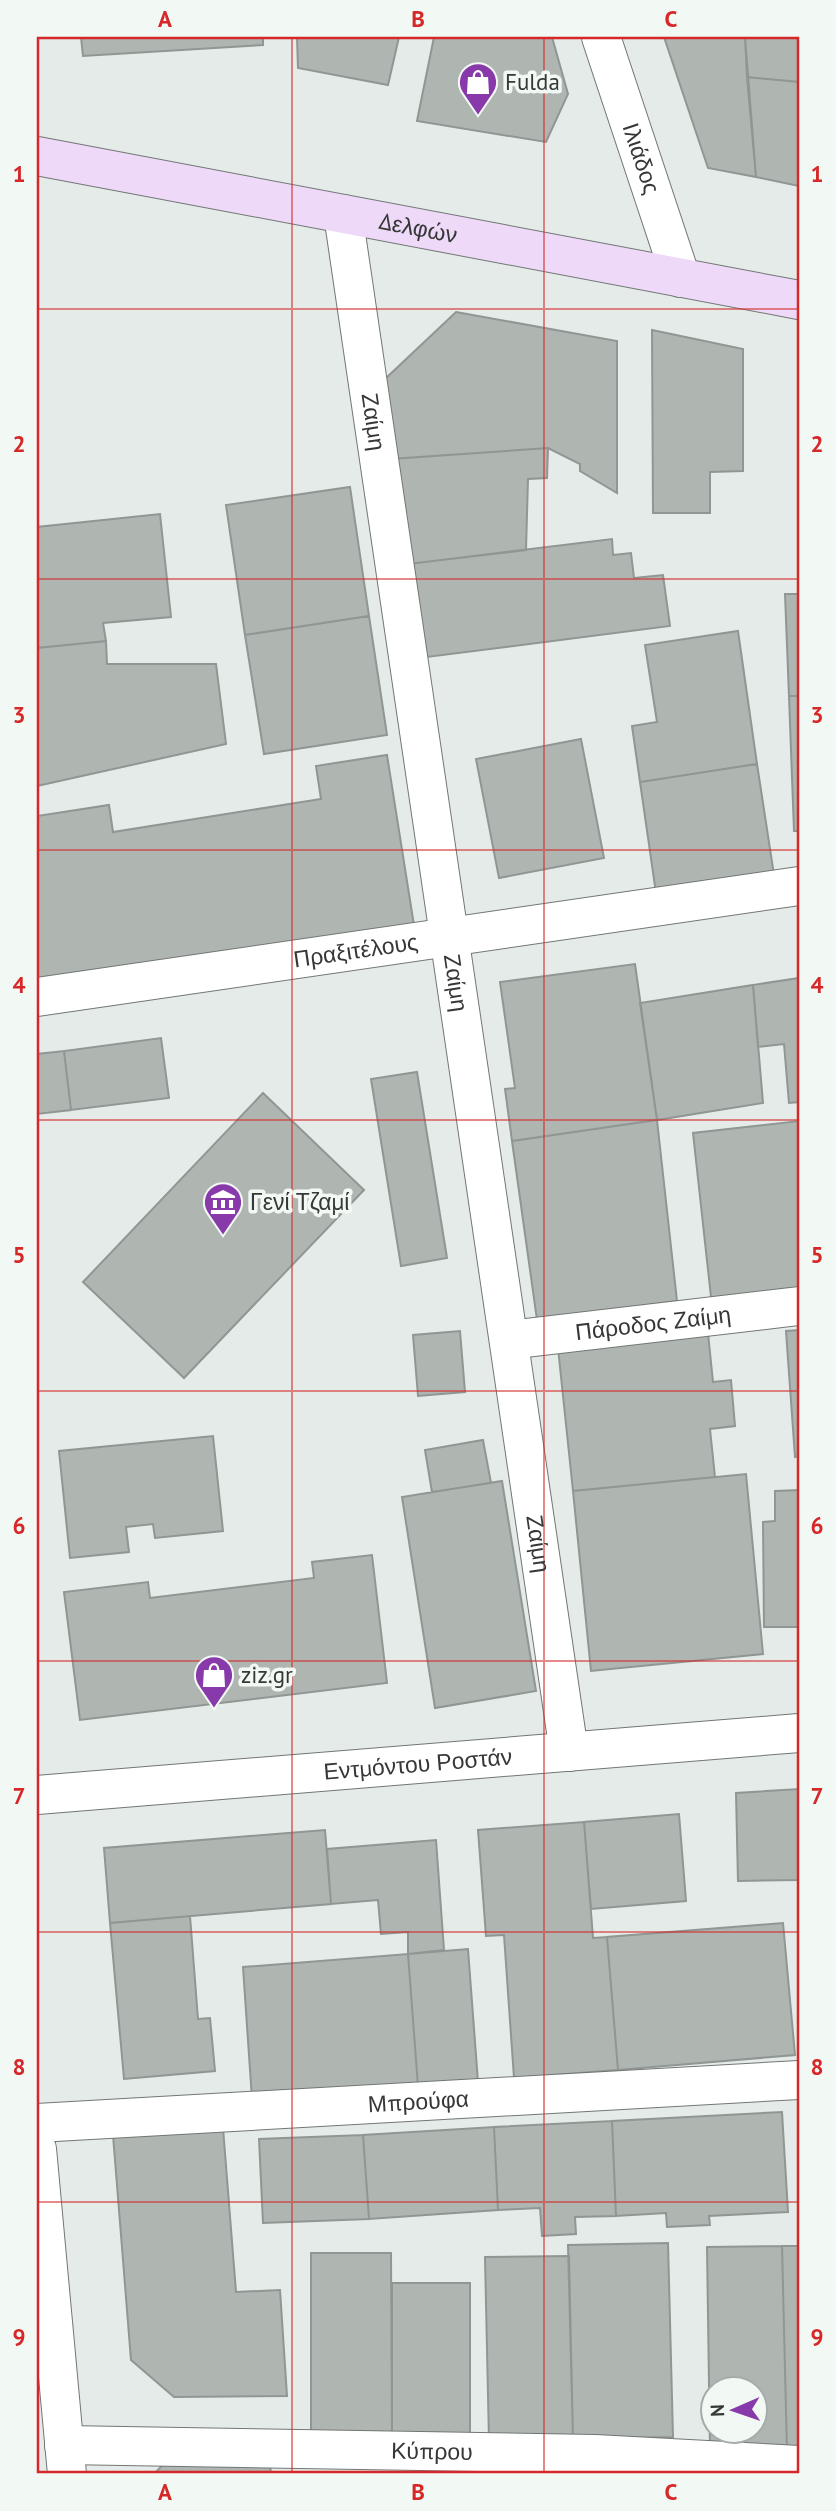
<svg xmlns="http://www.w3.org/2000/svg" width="836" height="2511" viewBox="0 0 836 2511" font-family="'PT Sans',sans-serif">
<rect width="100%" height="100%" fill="#e5ebe8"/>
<!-- building -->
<path fill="#afb6b2" stroke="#909693" stroke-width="2" fill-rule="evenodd" d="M81 37H263V45L83 56Z
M297 37H399L388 85 298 68Z
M434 37H552L568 94 546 142 417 121Z
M664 37H745L756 177 708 168Z
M745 37H799V82L747 77Z
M747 77 799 82V186L756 177Z
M456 312 617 341V493L580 471V464L548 448 391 459 384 380Z
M652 330 743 349V471L710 472V513H653Z
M548 448 547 478 528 479 526 550 408 564 391 459Z
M350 487 369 616 245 635 226 505Z
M160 514 171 617 103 623 106 641 37 648V527Z
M612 539 613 555 631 553 634 578 663 575 670 626 419 658 408 564Z
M785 594H799V696H789Z
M369 616 387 735 264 754 245 635Z
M738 631 757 764 640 782 632 726 657 722 645 645Z
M106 641 107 664H216L226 744 37 786V648Z
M789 696H799V831H794Z
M581 739 604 858 499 878 476 759Z
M387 755 416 938 37 990V816L109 805 113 832 321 799 316 766Z
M757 764 774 875 656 893 640 782Z
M635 964 657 1120 512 1141 505 1089 515 1088 500 982Z
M799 978V1102L789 1103 784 1044 758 1047 753 985Z
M753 985 763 1103 657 1120 640 1003Z
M161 1038 169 1098 71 1110 64 1051Z
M64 1051 71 1110 37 1114V1054Z
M417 1072 447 1258 401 1266 371 1079Z
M263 1093 364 1190 184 1378 83 1282Z
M657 1120 677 1301 537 1320 512 1141Z
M799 1121V1297L712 1306 693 1133Z
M799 1330V1456L795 1457 786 1331Z
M460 1331 465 1392 418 1396 413 1335Z
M708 1333 713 1382 731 1380 735 1426 710 1429 715 1477 573 1491 558 1348Z
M213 1436 223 1531 155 1538 153 1524 126 1527 129 1552 70 1558 59 1451Z
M483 1440 491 1483 432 1492 425 1450Z
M746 1474 763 1654 591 1671 573 1491Z
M502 1481 536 1691 435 1708 402 1497Z
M799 1490V1627H764L763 1522 775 1521V1491Z
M372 1555 387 1683 80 1720 64 1592 148 1582 150 1598 314 1578 312 1562Z
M799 1789V1880L738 1881 736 1793Z
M679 1814 686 1901 591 1909 584 1822Z
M584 1822 593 1938 607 1937 618 2070 514 2078 504 1935 486 1936 478 1830Z
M325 1830 331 1904 110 1923 104 1848Z
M436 1840 444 1950 408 1954V1932L381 1934 378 1900 331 1904 327 1849Z
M190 1916 198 2019 210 2018 215 2071 124 2079 110 1923Z
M783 1923 795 2055 618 2070 607 1937Z
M468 1949 478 2082 418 2086 408 1954Z
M408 1954 418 2086 252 2099 243 1967Z
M782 2112 788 2212 709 2216 710 2225 667 2227 666 2213 616 2216 612 2121Z
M612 2121 616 2216 575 2217 576 2234 542 2236 540 2208 498 2210 494 2127Z
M494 2127 498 2210 369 2219 363 2135Z
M223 2128 236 2292 280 2290 287 2396 174 2397 131 2360 113 2135Z
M363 2135 369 2219 263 2223 259 2139Z
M668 2243 673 2437 573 2439 568 2245Z
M782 2246H799V2450L787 2451Z
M782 2246 787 2451H710L707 2247ZM714 2388H756V2430H714Z
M311 2253H391L392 2434H311Z
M569 2256 573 2439 489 2441 485 2257Z
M392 2283H470V2434H392Z
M173 2454H269L271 2474H154Z"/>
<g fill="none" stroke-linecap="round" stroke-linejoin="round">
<!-- minor casing -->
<g stroke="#717774" stroke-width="40">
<g id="minor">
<path id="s1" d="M601 37 681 278"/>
<path id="s2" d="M343 214 569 1752"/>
<path id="s3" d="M37 997 799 886"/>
<path id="s4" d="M509 1340 799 1306"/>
<path id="s5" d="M37 1795 799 1733"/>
<path id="s6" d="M37 2123 799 2080"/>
<path id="s7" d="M64 2445 595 2454 799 2465"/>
</g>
</g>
<!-- tertiary casing -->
<g stroke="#717774" stroke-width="40">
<path id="tertiary" d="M37 2149 67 2474"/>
</g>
<!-- secondary casing -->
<g stroke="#717774" stroke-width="40">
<g id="secondary">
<path id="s8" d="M37 156 799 300"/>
</g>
</g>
<!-- minor -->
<use href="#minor" stroke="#fff" stroke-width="38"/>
<!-- tertiary -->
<use href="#tertiary" stroke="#fff" stroke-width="38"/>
<!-- secondary -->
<use href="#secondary" stroke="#eed9f8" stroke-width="38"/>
</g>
<!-- grid -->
<path fill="none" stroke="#d62828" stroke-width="2" stroke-opacity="0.55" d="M292 37V2474M544 37V2474M37 309H799M37 579H799M37 850H799M37 1120H799M37 1391H799M37 1661H799M37 1932H799M37 2202H799"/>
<!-- icons -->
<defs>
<g id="shop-pin" transform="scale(2.0125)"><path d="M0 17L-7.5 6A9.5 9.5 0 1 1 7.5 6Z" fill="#883aab" stroke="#f2f9f5"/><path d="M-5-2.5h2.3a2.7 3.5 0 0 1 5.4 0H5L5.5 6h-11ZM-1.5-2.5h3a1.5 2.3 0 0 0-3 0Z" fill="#fff"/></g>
<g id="museum-pin" transform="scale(2.0125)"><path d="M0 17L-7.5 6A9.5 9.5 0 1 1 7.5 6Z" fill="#883aab" stroke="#f2f9f5"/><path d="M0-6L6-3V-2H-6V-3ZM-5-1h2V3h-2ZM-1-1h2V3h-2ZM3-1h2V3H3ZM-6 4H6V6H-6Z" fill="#fff"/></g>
</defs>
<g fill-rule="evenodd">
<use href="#shop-pin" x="478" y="82"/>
<use href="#museum-pin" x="223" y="1202"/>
<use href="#shop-pin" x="214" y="1675"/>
</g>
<g text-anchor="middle" stroke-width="7" stroke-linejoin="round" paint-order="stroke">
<!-- poi labels -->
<g font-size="23" fill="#353836" stroke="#f2f9f5" text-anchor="start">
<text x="505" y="90">Fulda</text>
<text x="250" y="1210">Γενί Τζαμί</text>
<text x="241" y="1683">ziz.gr</text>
</g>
<!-- street labels -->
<g font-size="23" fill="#353836" stroke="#f2f9f5">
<text dy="8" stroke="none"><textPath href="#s1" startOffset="128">Ιλιάδος</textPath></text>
<text dy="8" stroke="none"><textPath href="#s8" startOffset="388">Δελφών</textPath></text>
<text dy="8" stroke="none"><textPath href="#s2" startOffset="210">Ζαίμη</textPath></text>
<text dy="8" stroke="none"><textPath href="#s3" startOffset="322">Πραξιτέλους</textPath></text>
<text dy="8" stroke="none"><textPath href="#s2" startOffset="777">Ζαίμη</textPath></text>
<text dy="8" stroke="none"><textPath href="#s4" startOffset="145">Πάροδος Ζαίμη</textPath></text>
<text dy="8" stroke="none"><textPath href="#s2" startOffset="1344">Ζαίμη</textPath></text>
<text dy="8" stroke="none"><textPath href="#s5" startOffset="382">Εντμόντου Ροστάν</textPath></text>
<text dy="8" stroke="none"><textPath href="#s6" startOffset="382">Μπρούφα</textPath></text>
<text dy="8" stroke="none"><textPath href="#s7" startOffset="368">Κύπρου</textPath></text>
</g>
</g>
<!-- border -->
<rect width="836" height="2511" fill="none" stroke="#f2f9f5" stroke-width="77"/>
<!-- north arrow -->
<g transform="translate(734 2410) rotate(268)"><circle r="33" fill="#f2f9f5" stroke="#a6aca9" stroke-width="2"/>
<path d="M0-5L12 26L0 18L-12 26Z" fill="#883aab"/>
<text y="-10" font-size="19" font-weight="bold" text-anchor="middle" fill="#353836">N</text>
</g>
<rect x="38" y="38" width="760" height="2434" fill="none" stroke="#d62828" stroke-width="2.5"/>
<g font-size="23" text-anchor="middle" font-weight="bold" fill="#d62828">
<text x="165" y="27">A</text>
<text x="418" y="27">B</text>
<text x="671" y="27">C</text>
<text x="19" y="182">1</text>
<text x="817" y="182">1</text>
<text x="19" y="452">2</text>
<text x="817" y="452">2</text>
<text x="19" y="723">3</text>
<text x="817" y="723">3</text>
<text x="19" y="993">4</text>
<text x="817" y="993">4</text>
<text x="19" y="1263">5</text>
<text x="817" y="1263">5</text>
<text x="19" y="1534">6</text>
<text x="817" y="1534">6</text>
<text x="19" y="1804">7</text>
<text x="817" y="1804">7</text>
<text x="19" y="2075">8</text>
<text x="817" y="2075">8</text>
<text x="19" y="2345">9</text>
<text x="817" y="2345">9</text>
<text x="165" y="2500">A</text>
<text x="418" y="2500">B</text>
<text x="671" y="2500">C</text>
</g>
</svg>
